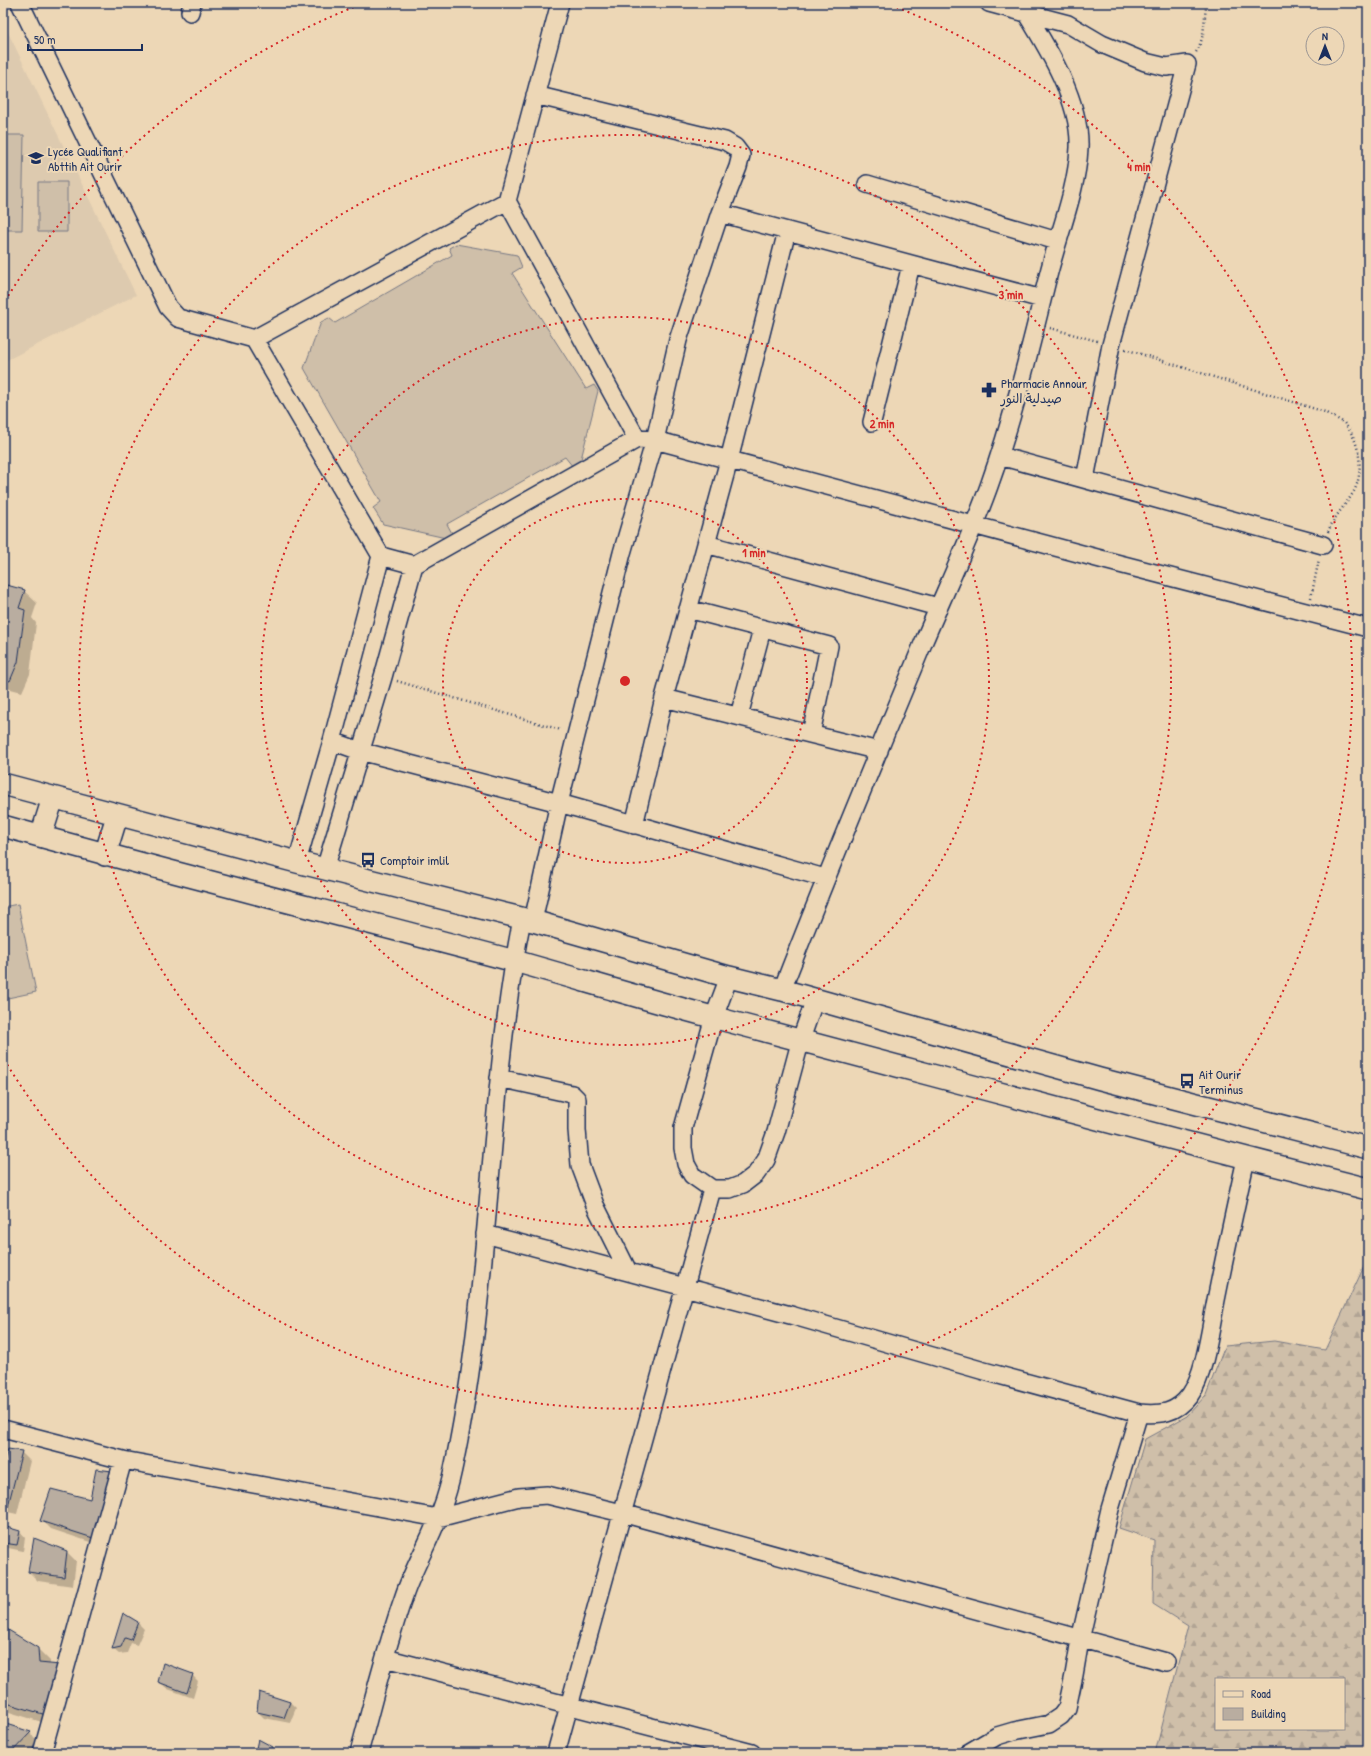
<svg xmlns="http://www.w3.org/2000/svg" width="1371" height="1756" viewBox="0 0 1371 1756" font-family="'Patrick Hand','Playpen Sans Arabic',sans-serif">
<defs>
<pattern id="forest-firs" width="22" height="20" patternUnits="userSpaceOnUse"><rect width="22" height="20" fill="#cfbfa9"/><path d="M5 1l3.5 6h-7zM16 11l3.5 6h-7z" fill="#b1a494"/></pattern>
</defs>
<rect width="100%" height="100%" fill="#edd7b6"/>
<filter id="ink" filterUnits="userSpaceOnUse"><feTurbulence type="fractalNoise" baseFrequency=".025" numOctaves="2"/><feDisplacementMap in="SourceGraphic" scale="8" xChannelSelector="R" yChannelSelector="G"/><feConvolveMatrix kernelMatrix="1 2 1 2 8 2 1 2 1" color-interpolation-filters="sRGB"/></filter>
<g filter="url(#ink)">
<!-- built -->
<path fill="#ddcaaf" d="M3 22 136 295 3 362Z"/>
<!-- grass -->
<path fill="#cfbfa9" stroke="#757784" d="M3 135H24L22 230H3Z
M38 182H67V232H38Z
M456 244 517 255 522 267 512 273 586 389 594 385 598 391 580 463 573 467 565 457 447 524 453 535 446 538 383 524 373 508 381 502 304 368 321 322 329 318 335 323 452 255 449 248Z
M18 904 36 992 3 999V907Z"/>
<!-- forest -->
<path fill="url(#forest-firs)" stroke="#757784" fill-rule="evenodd" d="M1368 1258V1753H1155L1188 1626 1153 1604 1154 1540 1119 1528 1145 1439 1187 1416 1206 1395 1225 1346 1274 1341 1325 1350ZM1216 1679H1344V1729H1216Z"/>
<!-- shadow -->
<path fill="#0003" d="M3 585 24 591 37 603 32 618 36 623 30 674 22 692 3 687Z
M21 1452 30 1461 17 1514 3 1511V1470Z
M52 1490 102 1546 51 1529 42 1520Z
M3 1527 20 1532 25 1538 23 1551 3 1547Z
M67 1552 76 1561 73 1586 38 1581 29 1572Z
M124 1615 138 1623 144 1629 137 1645 131 1643 127 1653 119 1654 113 1649Z
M3 1645 37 1648 50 1661V1665L71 1679 58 1727 6 1711 3 1708Z
M192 1675 198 1681 193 1698 165 1688 160 1682Z
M290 1702 296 1708 290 1723 264 1718 258 1712Z
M3 1724 30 1733 42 1745 35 1753H3Z
M272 1748 278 1753H256Z"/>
<!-- building -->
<path fill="#b9ada0" stroke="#1b2f5e" d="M3 584 25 590 19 608 25 610 18 662 10 681 3 679Z
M8 1449 22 1451 8 1506 3 1505V1467Z
M96 1469 112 1471 93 1538 40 1521 51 1489 90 1499Z
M3 1526 20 1531 17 1545 3 1543Z
M34 1538 67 1551 64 1577 28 1572Z
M123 1613 138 1622 131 1640 125 1638 121 1647 112 1649Z
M5 1628 38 1648 39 1663 60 1665 46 1715 3 1702V1639Z
M163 1663 193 1674 187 1693 158 1682Z
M259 1692 290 1702 284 1718 257 1712Z
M3 1723 31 1732 11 1753H3Z
M258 1739 273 1747 272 1753H255Z"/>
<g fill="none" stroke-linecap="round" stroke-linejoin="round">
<!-- minor casing -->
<g stroke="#1b2f5e" stroke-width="20">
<path id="minor" d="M20 3 168 307 178 318 254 339 507 201 560 3
M190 12 192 3
M1026 13 1068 24 1102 44 1145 62 1166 67 1187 64 1111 345 1085 479
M867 184 1057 241
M507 201 637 439
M720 213 1042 299
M254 339 381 556 414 565 637 439 655 440 1108 561 1368 628
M872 422 911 265
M1000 456 1323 545
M706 544 938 607
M688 609 829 646 811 734
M664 698 879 751
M739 716 762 629
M332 741 360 751 559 803 825 878
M634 825 664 698 729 460 787 231
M297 862 332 741 381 556
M325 869 383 677 414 565
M533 921 559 803 622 553 655 440 678 340 720 213 738 167 741 155 735 147 725 141 535 95
M729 977 714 1017 683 1128V1148L686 1164 692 1175 712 1189H730L743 1184 756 1174 766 1160 776 1132 801 1039 815 999
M782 990C827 873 876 757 924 641 946 589 970 539 989 486 1013 419 1030 349 1047 280 1057 238 1077 191 1079 148 1081 103 1049 50 1026 13L989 3
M499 1078 572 1094 577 1099V1130L580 1165 595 1205 628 1271
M485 1234 794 1316 984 1371 1139 1413C1160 1415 1176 1414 1190 1395 1206 1372 1211 1323 1217 1295 1226 1250 1236 1204 1246 1159
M3 1429 123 1460 438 1518 519 1497 547 1495 622 1513 1166 1662
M385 1658 752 1753
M42 1753 123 1460
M359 1753C373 1701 386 1647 404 1596 413 1569 428 1544 438 1518 449 1492 454 1466 459 1439 492 1267 488 1090 522 919
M556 1753 712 1189
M968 1753 997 1736 1014 1731 1049 1724 1061 1716 1067 1708 1074 1675 1080 1640 1110 1509 1139 1413"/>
</g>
<!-- major casing -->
<g stroke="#1b2f5e" stroke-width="24">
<path id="major" d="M3 784 297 862 533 921 729 977 782 990 1100 1079 1368 1148
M3 826C171 873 342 915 511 960 579 979 647 1000 716 1018 933 1075 1150 1134 1368 1189
M41 836 53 798
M105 855 117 816"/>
</g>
<!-- path -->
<path stroke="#1b2f5e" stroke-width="2.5" stroke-dasharray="1 3" stroke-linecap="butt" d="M1196 52C1206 37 1203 20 1207 3
M1050 328 1097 341
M1125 349 1325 412C1330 416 1339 419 1344 423 1360 440 1365 473 1353 493 1345 506 1334 516 1328 532
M1311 598 1319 559
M397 681 561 730"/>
<!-- minor -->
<use href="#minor" stroke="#edd7b6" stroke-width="17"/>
<!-- major -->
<use href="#major" stroke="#edd7b6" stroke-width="21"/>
</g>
</g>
<!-- distance rings -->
<g fill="none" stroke="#d62828" stroke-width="2" stroke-dasharray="2 4">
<circle cx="625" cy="681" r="182"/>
<circle cx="625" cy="681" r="364"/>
<circle cx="625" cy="681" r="546"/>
<path d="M5 301A727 727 0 0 1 359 5M891 5A727 727 0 1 1 5 1061"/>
</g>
<!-- icons -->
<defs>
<g id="university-bare" transform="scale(1.2)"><path d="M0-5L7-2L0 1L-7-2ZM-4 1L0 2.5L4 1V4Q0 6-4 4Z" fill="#1b2f5e" stroke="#edd7b6" stroke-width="2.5" paint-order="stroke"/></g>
<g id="pharmacy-bare" transform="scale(1.2)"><path d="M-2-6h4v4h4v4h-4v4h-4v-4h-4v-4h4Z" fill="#1b2f5e" stroke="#edd7b6" stroke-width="2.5" paint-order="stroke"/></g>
<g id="bus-bare" transform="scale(1.2)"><path d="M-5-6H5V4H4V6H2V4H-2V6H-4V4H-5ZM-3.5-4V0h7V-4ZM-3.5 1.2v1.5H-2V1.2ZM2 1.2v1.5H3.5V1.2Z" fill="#1b2f5e" stroke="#edd7b6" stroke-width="2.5" paint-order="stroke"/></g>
</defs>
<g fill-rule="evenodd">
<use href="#university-bare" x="36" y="158"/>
<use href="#pharmacy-bare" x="989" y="390"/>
<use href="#bus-bare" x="368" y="860"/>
<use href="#bus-bare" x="1187" y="1081"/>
</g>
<g text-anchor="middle" stroke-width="4" stroke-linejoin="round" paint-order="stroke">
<!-- poi labels -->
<g font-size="13" fill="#1b2f5e" stroke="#edd7b6" text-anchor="start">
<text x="48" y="156">Lycée Qualifiant<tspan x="48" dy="15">Abttih Ait Ourir</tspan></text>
<text x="1001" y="388">Pharmacie Annour<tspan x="1001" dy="15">صيدلية النور</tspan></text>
<text x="380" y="865">Comptoir imlil</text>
<text x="1199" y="1079">Ait Ourir<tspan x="1199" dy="15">Terminus</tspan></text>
</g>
</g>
<circle cx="625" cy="681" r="6" fill="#d62828" stroke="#edd7b6" stroke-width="2"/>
<g font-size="12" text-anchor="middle" font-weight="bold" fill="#d62828" stroke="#edd7b6" stroke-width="4" stroke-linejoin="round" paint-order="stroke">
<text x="1139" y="171">4 min</text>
<text x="1011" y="299">3 min</text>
<text x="882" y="428">2 min</text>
<text x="754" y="557">1 min</text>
</g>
<!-- margin -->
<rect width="1371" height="1756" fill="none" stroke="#edd7b6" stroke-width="16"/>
<rect x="8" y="8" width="1355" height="1740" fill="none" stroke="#1b2f5e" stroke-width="1.5" filter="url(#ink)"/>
<!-- legend -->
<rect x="1215" y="1678" width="130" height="52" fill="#edd7b6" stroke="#999493"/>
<rect x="1223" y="1691" width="20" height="6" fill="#edd7b6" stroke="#999493"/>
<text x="1251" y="1698" font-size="12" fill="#1b2f5e">Road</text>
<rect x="1223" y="1708" width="20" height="12" fill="#b9ada0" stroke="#999493"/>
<text x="1251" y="1718" font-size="12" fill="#1b2f5e">Building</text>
<!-- north arrow -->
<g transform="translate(1325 46)"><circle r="19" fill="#edd7b6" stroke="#999493"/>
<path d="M0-3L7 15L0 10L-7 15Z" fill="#1b2f5e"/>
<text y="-6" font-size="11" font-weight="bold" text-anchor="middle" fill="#1b2f5e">N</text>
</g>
<!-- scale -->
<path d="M28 44v6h114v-6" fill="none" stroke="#1b2f5e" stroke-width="2"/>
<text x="34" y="44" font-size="12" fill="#1b2f5e" stroke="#edd7b6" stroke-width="3" paint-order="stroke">50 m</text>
</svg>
